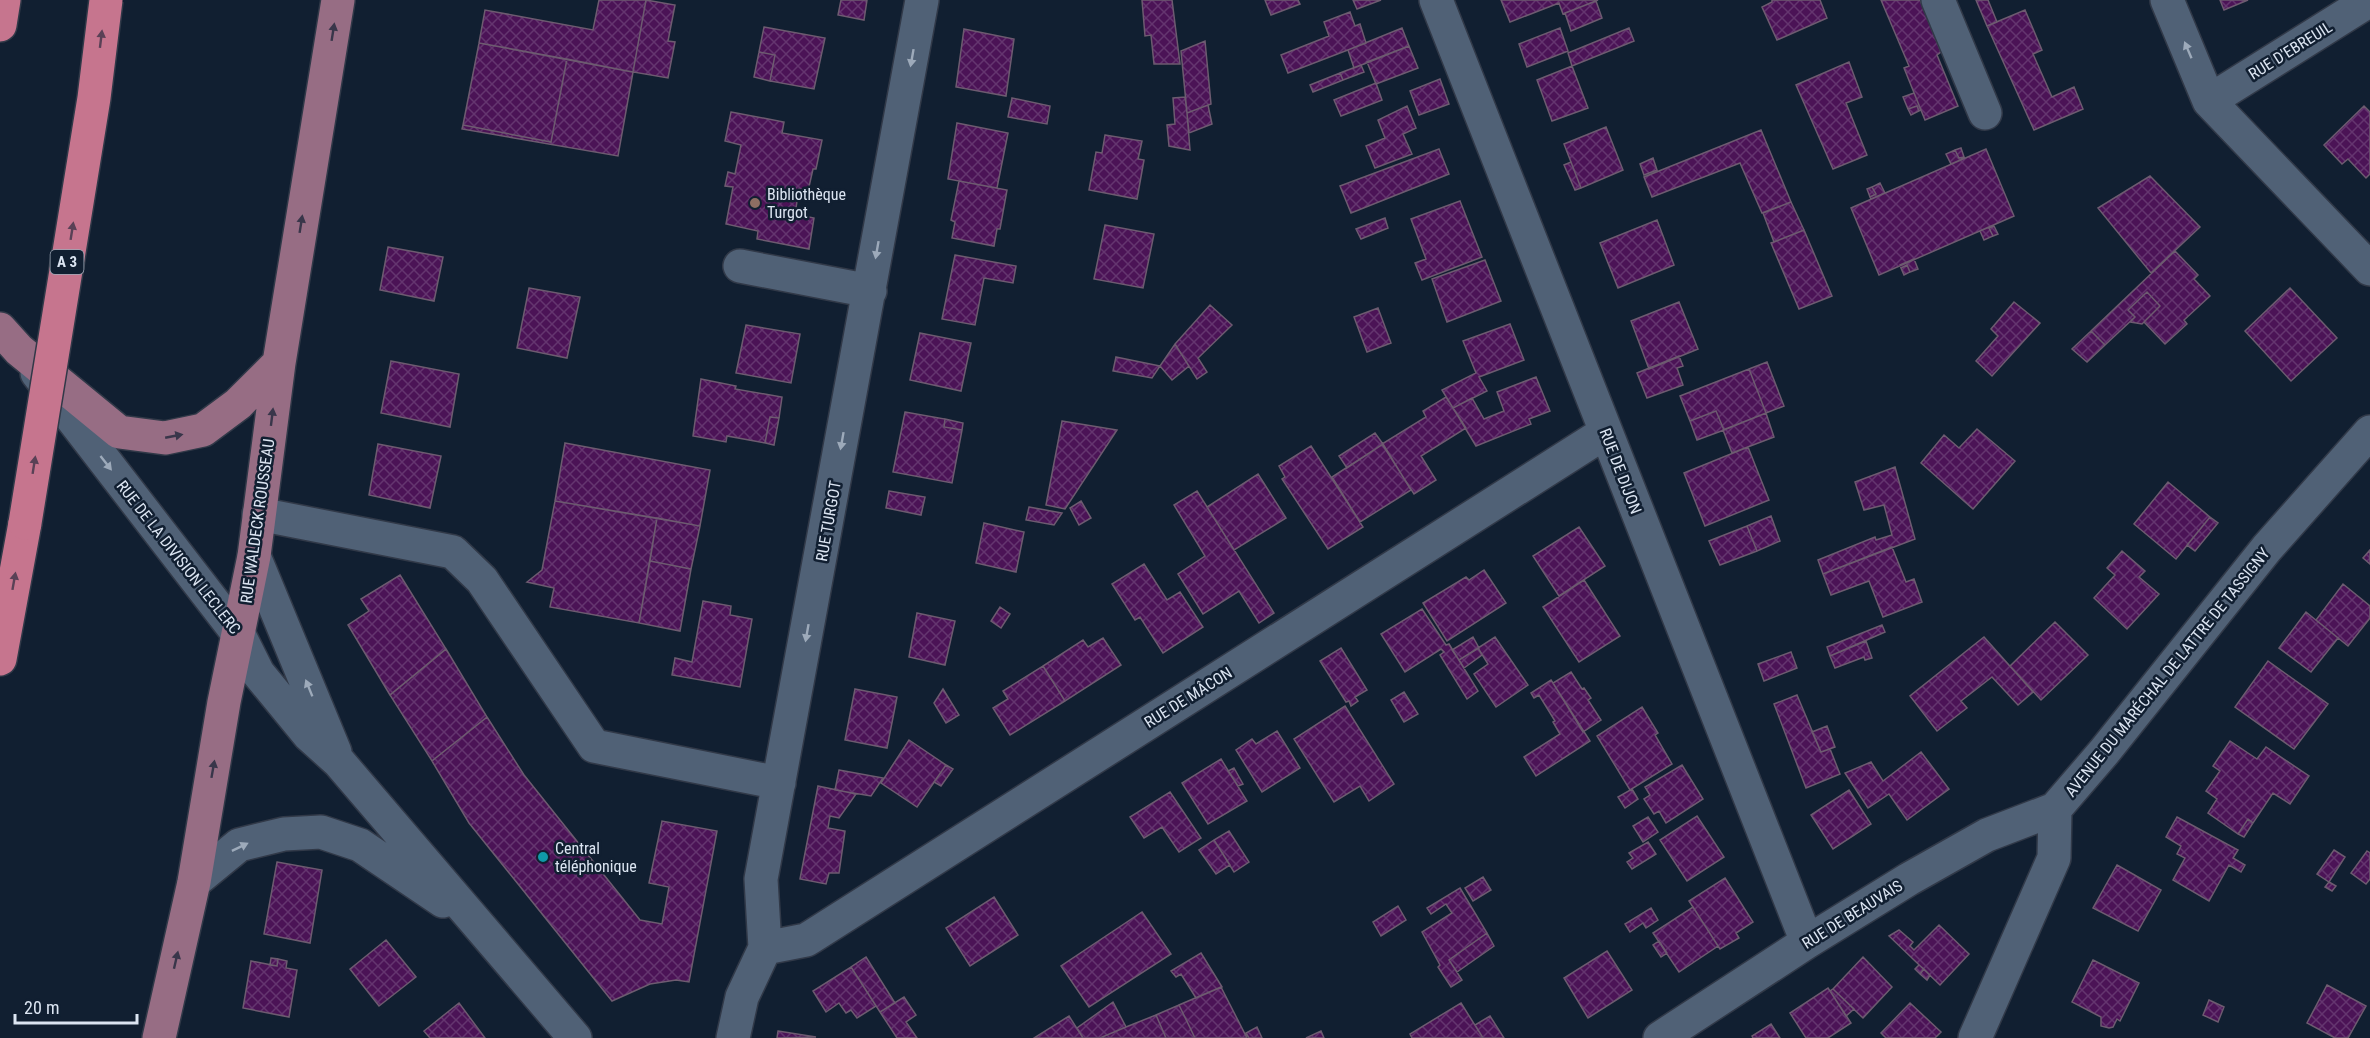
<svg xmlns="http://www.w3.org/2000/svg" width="2370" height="1038" viewBox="0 0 2370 1038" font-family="'Roboto Condensed',sans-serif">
<defs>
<pattern id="building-cross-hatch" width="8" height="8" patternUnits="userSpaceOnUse" patternTransform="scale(1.5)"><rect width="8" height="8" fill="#4b1356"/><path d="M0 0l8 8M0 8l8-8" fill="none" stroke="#64356f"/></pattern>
</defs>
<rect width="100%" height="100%" fill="#111f31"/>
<!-- building -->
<path fill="url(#building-cross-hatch)" stroke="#6d5b70" stroke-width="1.5" d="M599 0H646L633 72 479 43 485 10 593 30Z
M646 0 675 5 668 41 675 42 668 78 633 72Z
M841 0H867L864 20 838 15Z
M1142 0H1172L1180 64H1154L1151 35 1145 36Z
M1265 0H1298L1300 4 1271 15Z
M1353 0H1381L1357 9Z
M1501 0H1598L1563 14 1559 3 1510 22Z
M1772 0H1820L1827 18 1777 40 1762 7 1772 2Z
M1881 0H1920L1941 52 1937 55 1958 106 1925 120 1904 68 1909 66Z
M1976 0H1988L1997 22 1987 26Z
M2220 0H2248L2224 10Z
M1596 1 1602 18 1571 31 1565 13Z
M2025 10 2042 50 2033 54 2052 97 2074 87 2083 109 2034 130 1987 26Z
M1350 12 1355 26 1360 24 1366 43 1288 73 1281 55 1329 36 1324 22Z
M764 27 825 38 814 89 770 81 775 55 759 52Z
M1402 28 1409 46 1354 68 1348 50Z
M1560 28 1568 51 1527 67 1519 44Z
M1629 28 1634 41 1572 66 1568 53Z
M964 29 1014 39 1006 96 956 87Z
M1205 41 1211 104 1187 113 1181 51Z
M479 43 567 59 551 142 463 125Z
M1409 46 1418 68 1376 84 1367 62Z
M759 52 775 55 770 81 754 77Z
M567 59 633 72 618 156 462 129 463 125 551 142Z
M1849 62 1862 97 1846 103 1867 155 1833 169 1796 85Z
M1361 65 1364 72 1343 80 1340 73Z
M1572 66 1588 108 1552 121 1537 80Z
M1340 73 1343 80 1313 92 1310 85Z
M1440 79 1449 104 1419 115 1410 91Z
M1376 83 1382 100 1341 116 1334 100Z
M1914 93 1921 110 1919 111 1917 106 1908 109 1903 97Z
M1185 97 1187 113 1190 150 1169 146 1167 125 1175 124 1173 98Z
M1012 98 1050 106 1047 124 1008 117Z
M1208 105 1212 124 1189 133 1187 113Z
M1407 106 1416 128 1403 134 1412 154 1375 168 1366 146 1385 138 1378 120Z
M1917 106 1919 111 1911 115 1908 109Z
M2364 106 2370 112V174L2366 178 2348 159 2342 164 2324 145Z
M731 112 784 122 782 133 822 140 816 169H813L808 191 799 189 795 214 814 218 809 249 757 239 758 231 726 224 733 187 725 186 728 172 735 174 741 145 725 141Z
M957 123 1008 133 997 188 948 179Z
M1606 127 1623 170 1581 188 1564 144Z
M1761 130 1791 202 1762 213 1740 163 1652 197 1644 177Z
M1105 135 1142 141 1138 159 1144 160 1137 199 1089 190 1096 152 1102 153Z
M1961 148 1964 157 1959 158 1955 150Z
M1439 149 1449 174 1351 213 1340 186Z
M1986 149 2014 216 1879 275 1851 208Z
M1955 150 1959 158H1965L1951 164 1946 154Z
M1653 158 1657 170 1644 175 1640 164Z
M1571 162 1581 188 1575 190 1564 165Z
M2150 176 2200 227 2151 273 2098 208Z
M959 181 1007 190 1000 229H997L994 246 952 238 955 222 951 220Z
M1880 183 1885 193 1871 199 1870 197 1876 194 1872 187Z
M1872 187 1876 194 1870 197 1867 189Z
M1460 201 1482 257 1422 280 1415 263 1426 259 1411 219Z
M1791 202 1804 230 1774 242 1763 213Z
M1385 218 1388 228 1361 239 1356 229Z
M1657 220 1674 265 1618 288 1600 243Z
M1105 225 1154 234 1143 288 1094 279Z
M1994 225 1989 228 1993 236 1984 240 1980 231Z
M1994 226 1998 234 1993 236 1989 228Z
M1804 230 1832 296 1799 309 1771 243Z
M388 247 443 257 434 301 380 290Z
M2175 251 2198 275 2194 279 2210 296 2184 320 2187 324 2165 344 2144 322 2160 306 2147 292 2128 310 2135 317 2105 345 2091 331Z
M955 255 1016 266 1013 283 984 278 975 325 942 319Z
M1914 259 1918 269 1910 272 1907 265 1901 268 1900 265Z
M1485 260 1501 301 1447 322 1432 279Z
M1907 265 1910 272 1904 275 1901 268Z
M529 288 580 297 567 358 517 348Z
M2290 288 2337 338 2291 381 2245 331Z
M2147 292 2160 306 2142 324 2130 322 2135 317 2128 310Z
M1679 302 1698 349 1649 369 1631 321Z
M2014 302 2040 323 1992 376 1976 361 1998 336 1991 329Z
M1210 305 1232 325 1198 358 1207 372 1197 379 1175 344Z
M1378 308 1391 343 1367 352 1354 317Z
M1510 324 1524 360 1479 377 1487 391 1453 408 1442 390 1476 373 1463 341Z
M746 325 800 334 791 383 736 373Z
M2091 331 2105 345 2087 362 2072 349Z
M920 333 971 343 961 391 910 380Z
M1175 344 1189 366 1172 380 1160 366Z
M1679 356 1683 366 1677 368 1683 385 1647 398 1637 373Z
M1116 357 1160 366 1152 378 1113 371Z
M391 361 459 374 450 427 381 413Z
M1767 362 1784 406 1766 413 1749 369Z
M1749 369 1766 413 1724 430 1716 411 1690 421 1680 396Z
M1536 377 1550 411 1529 419 1531 424 1476 446 1453 408 1472 398 1484 419 1504 411 1497 392Z
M701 379 736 386 735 389 782 397 779 418 770 417 765 443 727 436 726 442 693 436Z
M1446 397 1466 428 1421 456 1436 480 1414 494 1382 444 1426 417 1423 411Z
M1716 411 1724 430 1697 440 1690 421Z
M905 412 945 419 944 427 962 430 952 483 893 472Z
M1766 413 1774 437 1732 453 1723 430Z
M770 417 779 418 774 445 765 443Z
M945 419 963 423 962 430 944 427Z
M1062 421 1117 430 1065 509 1046 505Z
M1977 429 2015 461 1973 509 1921 463 1944 435 1959 448Z
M1375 433 1383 444 1347 468 1339 456Z
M565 443 710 470 700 526 555 501Z
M378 444 441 456 430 508 369 495Z
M1383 444 1411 490 1360 522 1332 477Z
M1311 446 1363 527 1328 549 1282 479 1285 477 1279 466Z
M1748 447 1769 500 1705 526 1684 473Z
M1895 467 1915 539 1823 574 1818 560 1875 537 1876 540 1892 535 1884 505 1864 510 1855 482Z
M1258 474 1286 518 1234 550 1207 507Z
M2168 482 2210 517 2176 559 2134 524Z
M889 491 925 497 921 515 886 508Z
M1197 491 1274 613 1259 623 1239 591 1203 614 1178 574 1205 556 1174 505Z
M555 501 657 518 639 623 550 607 554 588 527 582 542 570Z
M1081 501 1091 518 1079 525 1070 508Z
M1029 507 1062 513 1054 525 1026 520Z
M1771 516 1780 541 1757 551 1747 526Z
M2210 517 2218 523 2195 551 2187 545Z
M657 518 700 526 691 569 650 561Z
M984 523 1024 532 1016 572 976 563Z
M1747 526 1757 551 1720 565 1709 541Z
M1579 527 1605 566 1559 596 1533 556Z
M1892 547 1906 582 1914 579 1922 602 1883 617 1869 581 1831 595 1823 574Z
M2370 550V564L2363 558Z
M2122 551 2145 571 2139 577 2159 594 2127 629 2094 598 2115 575 2107 568Z
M650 561 691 569 680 631 639 623Z
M1144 564 1167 600 1180 592 1203 627 1163 653 1140 617 1135 620 1112 584Z
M1484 570 1506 603 1447 641 1423 603 1466 577 1469 580Z
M400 575 446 649 390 695 348 625 369 611 361 599Z
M1584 580 1620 636 1579 662 1543 607Z
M2343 584 2370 606V618L2348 646 2316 620Z
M703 601 731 606 730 615 752 619 740 687 672 675 675 658 692 662Z
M1000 607 1010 614 1001 628 991 621Z
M1422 609 1446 645 1449 644 1478 691 1467 699 1440 655 1444 652 1441 649 1405 672 1381 634Z
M2306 612 2338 638 2311 672 2279 648Z
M917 613 955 621 945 665 909 657Z
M2055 622 2088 655 2041 700 2010 666Z
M1882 625 1885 632 1830 656 1827 647Z
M1473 637 1479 648 1459 660 1452 650Z
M1495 637 1528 685 1496 707 1474 674 1488 664 1478 648Z
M1984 637 2033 692 2018 705 1992 677 1961 701 1967 708 1937 731 1910 696Z
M1103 638 1121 665 1065 701 1043 666 1083 640 1088 647Z
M1866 641 1872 658 1865 660 1864 657 1835 668 1830 656Z
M1341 648 1367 690 1355 697 1358 701 1351 706 1349 701 1346 702 1320 661Z
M1478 648 1482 655 1464 668 1459 660Z
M446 649 487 717 432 761 390 695Z
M1791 652 1797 668 1764 681 1758 664Z
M2268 661 2328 704 2294 749 2235 707Z
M1043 666 1065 701 1010 735 993 708 1008 699 1003 691Z
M1571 672 1582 689 1584 688 1591 698 1588 700 1601 720 1583 732 1553 683Z
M1551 680 1590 741 1536 776 1524 757 1560 734 1553 722 1555 721 1539 695 1534 698 1531 693Z
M855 689 897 697 887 748 845 740Z
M943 689 959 715 946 723 934 703Z
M1404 692 1418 714 1404 722 1391 700Z
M1797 695 1821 752 1830 749 1840 774 1806 788 1774 704Z
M1345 706 1394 784 1369 801 1360 786 1334 802 1294 739Z
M1642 707 1658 733 1655 735 1672 764 1630 790 1597 736Z
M487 717 524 775 640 920 662 924 669 887 649 883 662 821 717 831 689 982 676 980 650 984 612 1001 469 823 432 761Z
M1827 726 1835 747 1821 752 1812 732Z
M1277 731 1300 768 1262 792 1236 750 1252 739 1256 744Z
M909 740 946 765 917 807 881 783Z
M2230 741 2257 759 2266 747 2309 776 2290 804 2273 793 2253 823 2248 819 2238 834 2208 813 2217 799 2206 791 2220 771 2213 766Z
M1921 752 1949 789 1907 820 1889 794 1868 808 1845 773 1871 762 1883 781Z
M1221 759 1247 801 1208 824 1182 783Z
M946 765 953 769 941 786 934 782Z
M1682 765 1703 799 1666 823 1659 811 1654 814 1644 799 1650 795 1645 787Z
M1234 768 1243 784 1238 786 1228 771Z
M839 770 883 778 871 796 835 790Z
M818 786 856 794 839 818 830 816 828 828 845 831 839 873H829L826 884 800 879Z
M1632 789 1638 799 1625 808 1618 797Z
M1849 790 1871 824 1833 849 1811 815Z
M1170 792 1201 838 1179 852 1162 827 1144 838 1130 817Z
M1697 816 1724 857 1687 881 1660 840Z
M1648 817 1658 832 1643 842 1633 826Z
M2177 817 2238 850 2233 858 2245 865 2241 872 2229 865 2209 901 2173 880 2185 858 2177 854 2181 846 2166 837Z
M2248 819 2253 823 2244 837 2238 834Z
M1229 831 1249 862 1234 872 1214 840Z
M1214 840 1230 865 1216 874 1199 850Z
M1648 842 1656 854 1632 869 1627 862 1633 858 1629 853Z
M2334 850 2345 857 2329 882 2317 874Z
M2367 851 2370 853V879L2366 884 2351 873Z
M277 862 322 870 310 943 264 934Z
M2117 865 2161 890 2138 931 2093 908Z
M1483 877 1491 890 1473 901 1465 888Z
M1725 878 1753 922 1736 933 1739 938 1720 949 1689 901Z
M2329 882 2336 886 2332 891 2325 887Z
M1460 888 1487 933 1449 960 1462 980 1451 987 1438 967 1440 965 1422 932 1452 913 1446 904 1431 914 1427 908Z
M994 897 1018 935 970 966 946 928Z
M1398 906 1406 920 1381 936 1373 922Z
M1693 907 1718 946 1679 972 1653 933Z
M1651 908 1658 920 1646 928 1643 923 1630 932 1625 924Z
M1142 912 1171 954 1089 1007 1061 966Z
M1939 925 1969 954 1940 985 1889 936 1899 930 1913 942 1910 946 1914 950Z
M1487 933 1494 946 1457 972 1449 960Z
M386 940 416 977 379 1006 350 969Z
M1659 941 1667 953 1661 957 1653 945Z
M1607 951 1632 990 1588 1018 1564 978Z
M1201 953 1222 987 1196 998 1181 974 1176 977 1171 971Z
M866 957 895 1003 880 1012 851 967Z
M1863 957 1892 987 1863 1018 1833 989Z
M271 958 278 959 277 966 270 965Z
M278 959 287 961 286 968 297 970 289 1017 243 1008 251 961 277 966Z
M2093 960 2139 983 2120 1021 2117 1019 2113 1027 2109 1028 2101 1026V1017L2072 1002Z
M1919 965 1924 969 1920 974 1915 969Z
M851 967 876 1006 857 1018 851 1010 846 1013 839 1003 826 1012 813 991Z
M1924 969 1930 975 1927 980 1920 974Z
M2327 985 2366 1006 2348 1038H2335L2307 1023Z
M1221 987 1247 1038H1195L1179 1005Z
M1828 988 1851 1023 1828 1038H1806L1790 1013Z
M1833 989 1854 1009 1846 1016 1830 991Z
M904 997 916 1015 906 1022 917 1038H897L880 1012Z
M2209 1000 2224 1007 2218 1022 2203 1015Z
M1113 1002 1126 1027 1100 1038H1083L1077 1028Z
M459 1003 485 1038H430L424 1031Z
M1461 1003 1483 1038H1412L1410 1034Z
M1910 1003 1941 1032 1935 1038H1886L1881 1033Z
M1179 1005 1195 1038H1166L1156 1015Z
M1156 1015 1166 1038H1100L1126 1027Z
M1069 1016 1083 1038H1034Z
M1490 1016 1504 1038H1483L1475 1025Z
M1771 1024 1780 1038H1753L1752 1036Z
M1257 1027 1262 1038H1249L1246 1033Z
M778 1031 816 1037 777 1038Z
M1321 1031 1324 1038H1306Z"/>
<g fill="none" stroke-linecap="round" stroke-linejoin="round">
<!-- minor casing -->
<g stroke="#313948" stroke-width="36">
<path id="minor" d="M1436 0 1807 942
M1938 0 1985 113
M2167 0 2209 101 2370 269
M2209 101 2370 0
M740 266 870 291
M37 373 239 635 258 673 309 735 339 762 575 1038
M259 514 453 552 482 580 594 746 779 783
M254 556 335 752
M194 882 239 845 284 834 321 832 360 845 443 901
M765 948 806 940 811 937 1606 432
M733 1038 742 997 765 948 761 879 922 0
M1660 1038 1807 942 1909 879 1987 835 2055 809
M1975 1038 2054 858 2055 809 2104 752 2267 548 2370 432"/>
</g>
<!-- major casing -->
<g stroke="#313948" stroke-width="36">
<path id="major" d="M0 329 19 350 119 432 165 438 203 430 238 404 279 363
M159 1038 194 882 224 702 254 556 279 363 338 0"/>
</g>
<!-- highway casing -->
<g stroke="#313948" stroke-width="36">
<path id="highway" d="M0 25 4 0
M0 659 25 523"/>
</g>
<!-- minor -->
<use href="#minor" stroke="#506176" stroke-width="33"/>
<!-- major -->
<use href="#major" stroke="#976d84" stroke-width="33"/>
<!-- highway -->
<use href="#highway" stroke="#c6758e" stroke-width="33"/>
<!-- highway-bridge casing -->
<g stroke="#313948" stroke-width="36" stroke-linecap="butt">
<path id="highway-bridge" d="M25 523 94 98 106 0"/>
</g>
<!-- highway-bridge -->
<use href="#highway-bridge" stroke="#c6758e" stroke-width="33"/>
</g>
<!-- one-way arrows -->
<defs><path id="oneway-solid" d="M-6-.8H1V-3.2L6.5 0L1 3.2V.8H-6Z" transform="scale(1.5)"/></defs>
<g fill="#39364a">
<use href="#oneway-solid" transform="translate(333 32) rotate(-81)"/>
<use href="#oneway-solid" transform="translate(301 224) rotate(-81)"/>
<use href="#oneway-solid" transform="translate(272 417) rotate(-83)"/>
<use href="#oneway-solid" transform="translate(174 436) rotate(-11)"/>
<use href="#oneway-solid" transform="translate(213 769) rotate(-80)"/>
<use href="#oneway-solid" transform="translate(176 960) rotate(-77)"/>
</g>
<g fill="#594156">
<use href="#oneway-solid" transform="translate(101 39) rotate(-83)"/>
<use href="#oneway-solid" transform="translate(72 231) rotate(-81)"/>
<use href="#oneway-solid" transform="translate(34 465) rotate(-81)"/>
<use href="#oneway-solid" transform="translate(14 581) rotate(-80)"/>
</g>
<g fill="#9daaba">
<use href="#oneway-solid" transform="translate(2188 50) rotate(-113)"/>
<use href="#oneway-solid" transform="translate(912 58) rotate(100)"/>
<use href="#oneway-solid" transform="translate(877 250) rotate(100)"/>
<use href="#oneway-solid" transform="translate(842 441) rotate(100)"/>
<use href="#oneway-solid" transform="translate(106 463) rotate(52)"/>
<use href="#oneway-solid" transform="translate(807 633) rotate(100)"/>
<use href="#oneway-solid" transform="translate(309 688) rotate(-112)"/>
<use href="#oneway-solid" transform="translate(240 847) rotate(-26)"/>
</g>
<!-- markers -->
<circle fill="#8d6e63" stroke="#111f31" stroke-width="2" cx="755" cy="203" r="6"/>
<circle fill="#0f9aa8" stroke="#111f31" stroke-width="2" cx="543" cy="857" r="6"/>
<g text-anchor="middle" stroke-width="5" stroke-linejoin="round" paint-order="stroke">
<!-- shield labels -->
<rect fill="#111f31" stroke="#9faab8" stroke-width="1.5" x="50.5" y="250" width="33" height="24" rx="4.5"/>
<g font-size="15" font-weight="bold" fill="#dce5f2">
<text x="67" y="267">A 3</text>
</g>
<!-- street labels -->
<g font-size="16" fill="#dce5f2" stroke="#111f31">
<text transform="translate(2290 50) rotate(-32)" y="6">RUE D'EBREUIL</text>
<text transform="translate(1621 471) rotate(69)" y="6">RUE DE DIJON</text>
<text transform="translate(257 521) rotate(-82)" y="6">RUE WALDECK ROUSSEAU</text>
<text transform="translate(828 521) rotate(-80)" y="6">RUE TURGOT</text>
<text transform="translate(179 557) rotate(52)" y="6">RUE DE LA DIVISION LECLERC</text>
<text transform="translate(2167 672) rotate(-51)" y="6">AVENUE DU MARÉCHAL DE LATTRE DE TASSIGNY</text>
<text transform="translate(1188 697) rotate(-32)" y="6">RUE DE MÂCON</text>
<text transform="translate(1852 914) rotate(-32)" y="6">RUE DE BEAUVAIS</text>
</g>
<!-- poi labels -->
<g font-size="16" fill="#dce5f2" stroke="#111f31" text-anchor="start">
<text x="767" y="200">Bibliothèque<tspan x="767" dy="18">Turgot</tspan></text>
<text x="555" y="854">Central<tspan x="555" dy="18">téléphonique</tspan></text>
</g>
</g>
<!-- scale -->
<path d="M15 1014v9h122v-9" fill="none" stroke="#dce5f2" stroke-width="3"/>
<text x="24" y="1014" font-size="18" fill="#dce5f2" stroke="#111f31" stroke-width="4.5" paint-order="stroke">20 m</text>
</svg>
